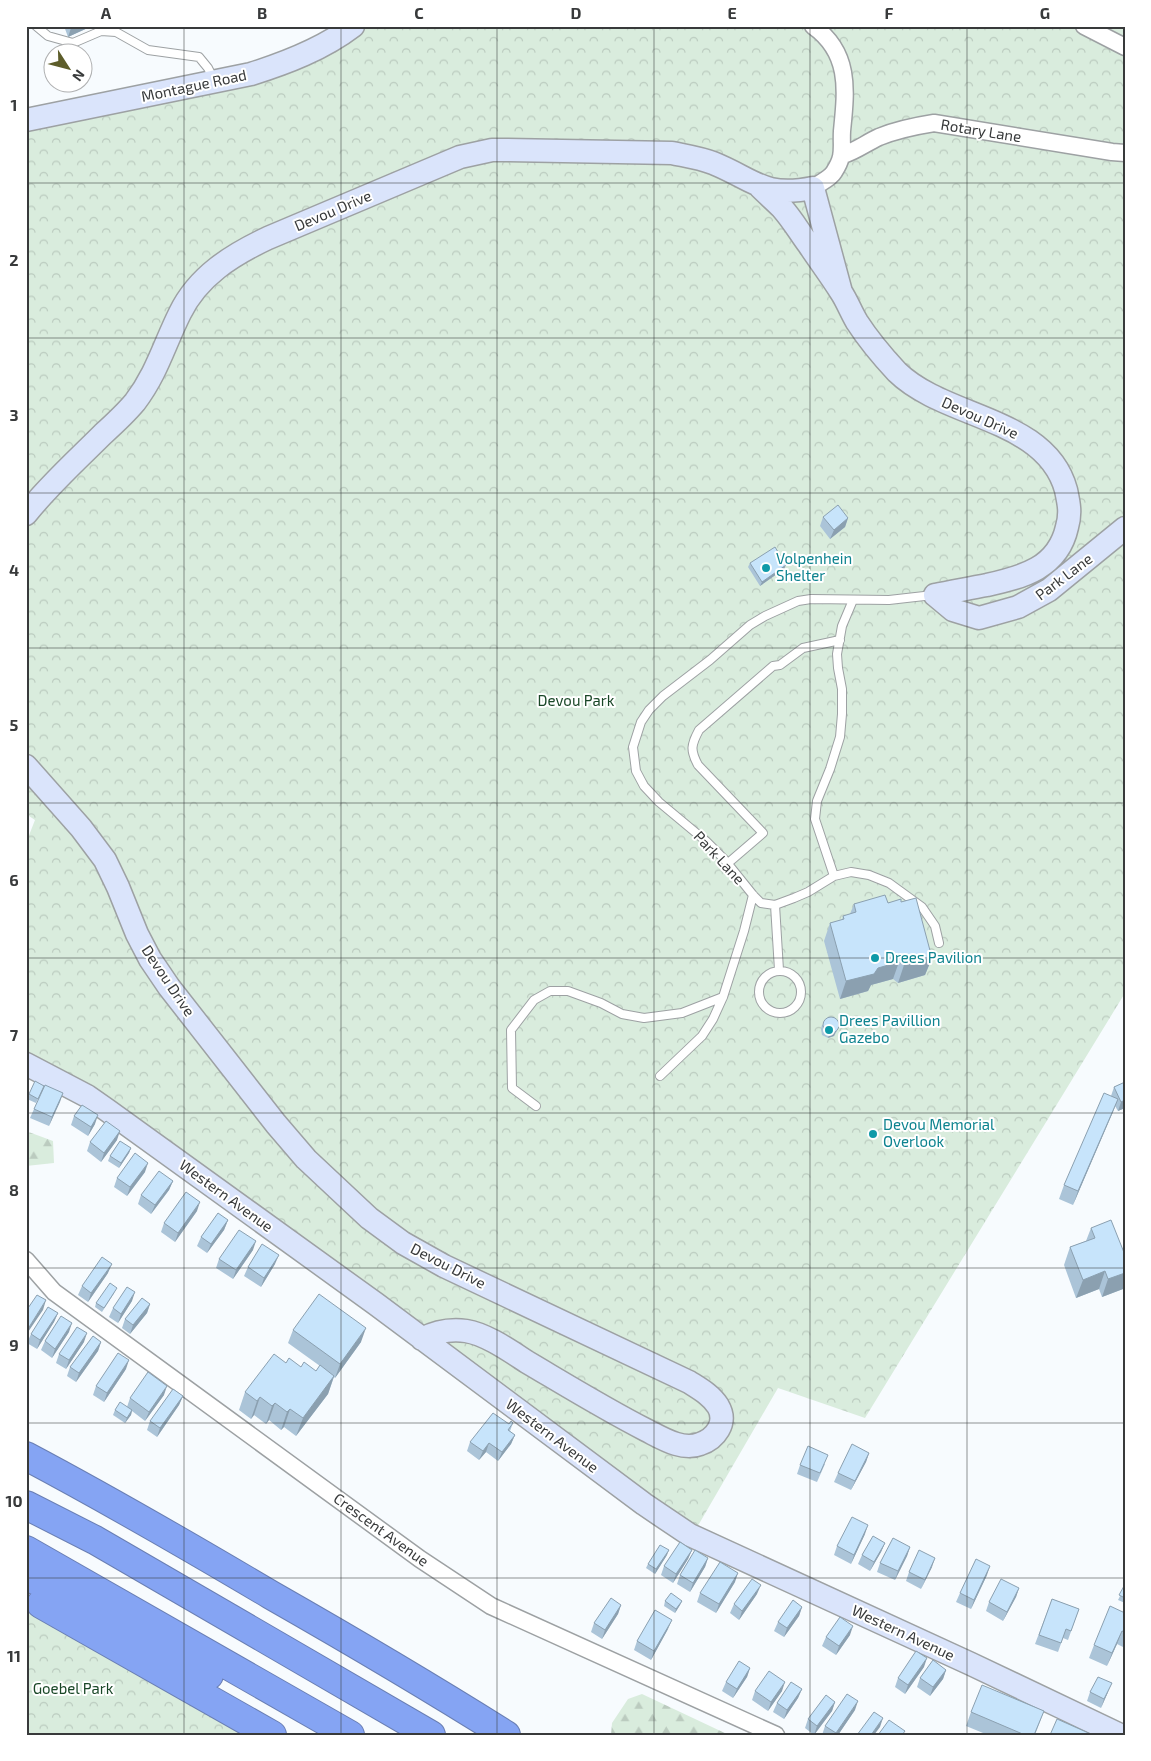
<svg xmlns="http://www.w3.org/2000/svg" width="1151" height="1761" viewBox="0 0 1151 1761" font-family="'Exo 2',sans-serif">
<defs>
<pattern id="forest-firs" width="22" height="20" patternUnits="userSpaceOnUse" patternTransform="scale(1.25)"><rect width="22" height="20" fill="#d9ecdd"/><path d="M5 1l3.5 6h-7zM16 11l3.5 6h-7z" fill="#bbcbbf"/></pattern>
<pattern id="park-crowns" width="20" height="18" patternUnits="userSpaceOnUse" patternTransform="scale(1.25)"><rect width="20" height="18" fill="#d9ecdd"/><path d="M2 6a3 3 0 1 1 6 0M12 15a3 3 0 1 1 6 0" fill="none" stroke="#bbcbbf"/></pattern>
</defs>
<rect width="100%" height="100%" fill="#f7fbfe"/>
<!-- forest -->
<path fill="url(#forest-firs)" d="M26 1131 53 1141 54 1163 26 1166Z
M642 1694 729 1735H611L612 1723 628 1699Z"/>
<!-- park -->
<path fill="url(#park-crowns)" d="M353 26H1125V993L865 1418 778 1388 692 1536 26 1064V843L35 820 26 814V120L251 74Z
M26 1608 216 1719 245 1735H26Z"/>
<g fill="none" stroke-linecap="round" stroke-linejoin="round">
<!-- lane casing -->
<g stroke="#9da1a3" stroke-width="10">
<path id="lane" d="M36 26 48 36 73 43 101 31 116 32 148 50 199 57 208 68 214 80
M933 595 889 600 811 599 798 601 765 616 750 625 710 660 663 696 649 710 641 722 633 747 636 771 644 786 659 802 707 842 724 859 753 895 761 903 775 905 794 898 808 892 834 876 851 872 869 875 889 883 922 907 935 926 939 943
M727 864 763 833 698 765C690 750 691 745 699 730L773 666 780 665 803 648 840 640
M834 876 815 819 817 801 830 769 840 737 842 714V689L838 668 837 654 842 626 853 600
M775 905 779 970
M759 992a21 21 0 1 1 42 0a21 21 0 1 1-42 0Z
M660 1076 702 1036 713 1019 723 997 744 931 753 895
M536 1106 512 1088 511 1030 534 1000 550 991H568L601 1003 622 1014 644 1018 682 1013 723 997"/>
</g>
<!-- street casing -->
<g stroke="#9da1a3" stroke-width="19">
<path id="street" d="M1084 26 1125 47
M843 155C856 151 866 143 879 137 896 130 915 126 934 123L1112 152 1125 153
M813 188C819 183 830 179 834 172 845 155 841 149 842 131 846 91 851 53 813 26
M26 1260 54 1292 420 1559 491 1606 776 1735"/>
</g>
<!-- secondary casing -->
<g stroke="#9da1a3" stroke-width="25">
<path id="secondary" d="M26 120 251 74C286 63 323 49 353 26
M760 187C767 194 775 201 782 208 792 219 800 233 809 245 819 260 831 276 841 292 847 301 851 312 857 322 868 339 883 357 897 372 945 419 1046 417 1066 490 1069 504 1071 513 1067 527 1058 568 1023 577 987 585 970 588 952 592 935 595
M26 514C49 485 77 460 103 434 114 424 125 414 135 402 157 373 164 345 180 313 198 276 232 255 268 238L460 157 492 150H507L672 153C686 156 700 158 713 163 755 180 763 198 813 188L841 292
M935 595 953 610 979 618 1018 607 1049 590 1125 528
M26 766 81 828 105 860 118 887 137 934 150 959 169 987 276 1124 306 1159 369 1218 403 1243 444 1266 689 1382C700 1389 711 1395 718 1406 728 1423 715 1439 700 1444 682 1451 662 1438 646 1430 605 1409 566 1385 527 1362 510 1351 486 1334 466 1331 451 1329 435 1332 422 1339
M26 1064 87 1096 107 1110 376 1304 644 1504 690 1535 971 1664 1120 1735"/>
</g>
<!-- highway casing -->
<g stroke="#6a7fb3" stroke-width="30">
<path id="highway" d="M26 1456C109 1500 190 1547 271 1595 350 1640 428 1686 506 1735
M26 1505 95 1540 431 1735
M26 1550 350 1735
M26 1575 209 1675
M41 1604 272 1735"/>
</g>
<!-- lane -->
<use href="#lane" stroke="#fff" stroke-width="8"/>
<!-- street -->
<use href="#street" stroke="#fff" stroke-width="16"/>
<!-- secondary -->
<use href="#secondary" stroke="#dae4fb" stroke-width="22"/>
<!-- highway -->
<use href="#highway" stroke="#85a4f3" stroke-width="28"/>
</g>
<!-- wall -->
<path fill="#abc4d8" d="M64 26H92L68 37Z
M823 517 848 518 845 527 830 539 820 526Z
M750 563 784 569 760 586 748 567Z
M901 902 932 958 925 975 898 983 893 979 871 985 868 991 840 999 824 941 830 923 842 920 843 916 850 914 854 904Z
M822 1025 837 1031 834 1036 828 1038 822 1035 821 1029Z
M1125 1082V1108L1118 1111 1115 1106 1073 1205 1059 1199 1064 1185 1111 1096 1114 1087Z
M44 1086 36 1103 27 1099 29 1094Z
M63 1093 49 1126 30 1118 34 1109Z
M74 1116 95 1124 88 1136 71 1125Z
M117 1140 101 1162 87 1151 90 1142Z
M131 1148 129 1153 119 1168 108 1161 110 1156Z
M145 1172 127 1196 114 1187 117 1178Z
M173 1181 169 1190 151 1214 138 1204 141 1195Z
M197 1211 175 1242 161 1232 164 1223Z
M228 1220 224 1230 207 1253 197 1246 201 1237Z
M1091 1228 1125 1255V1292L1123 1289 1102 1297 1099 1289 1076 1298 1064 1265 1070 1247 1086 1241Z
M253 1250 233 1279 216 1268 219 1259Z
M275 1264 261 1287 244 1276 248 1267Z
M108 1273 88 1302 78 1295 82 1286Z
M115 1292 102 1312 95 1307 96 1303Z
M132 1301 118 1323 109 1317 113 1308Z
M150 1304 147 1313 130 1334 122 1328 125 1319Z
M58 1313 54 1322 37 1349 27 1343 31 1334Z
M293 1330 361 1342 335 1378 334 1377 328 1394 296 1436 284 1427 281 1430 269 1420 266 1424 254 1415 251 1419 239 1410 245 1392 286 1363 316 1371 320 1366 288 1343Z
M69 1332 52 1358 41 1350 45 1341Z
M84 1342 66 1369 56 1363 59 1354Z
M101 1342 98 1351 76 1382 67 1376 70 1367Z
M126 1369 104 1402 93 1395 96 1386Z
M164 1395 145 1421 132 1411 131 1415 125 1423 113 1415 115 1410 127 1407 130 1398Z
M183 1396 179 1405 157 1437 147 1430 150 1421Z
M513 1423 510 1431 515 1435 511 1444 498 1461 486 1452 479 1460 467 1451 470 1442 509 1424Z
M869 1453 866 1462 851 1490 834 1482 838 1473Z
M825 1464 817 1482 797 1474 800 1465Z
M865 1534 851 1564 834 1555 837 1546Z
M885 1543 881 1552 870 1571 858 1564 862 1555Z
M910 1547 907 1556 895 1580 877 1572 880 1563Z
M692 1550 688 1559 673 1583 661 1575 664 1566Z
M667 1555 655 1574 646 1568 648 1564Z
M708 1558 705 1567 690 1592 677 1584 680 1575Z
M932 1567 921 1589 906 1581 909 1572Z
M987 1575 971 1609 956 1602 960 1593Z
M735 1582 716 1613 697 1602 700 1593Z
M1125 1586V1603L1118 1600Z
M1019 1588 1016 1597 1003 1621 986 1611 989 1602Z
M757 1594 739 1620 730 1613 734 1604Z
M1052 1599 1079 1609 1068 1640 1063 1638 1058 1652 1035 1644Z
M665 1601H682L680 1605 675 1613 664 1606Z
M621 1605 618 1614 602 1639 591 1632 594 1623Z
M802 1607 799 1616 784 1637 774 1631 778 1622Z
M1125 1613V1648L1117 1644 1107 1666 1089 1658 1094 1645Z
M668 1629 651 1660 634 1650 637 1641Z
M850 1635 836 1655 822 1646 826 1637Z
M924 1667 905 1694 895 1687 898 1678Z
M750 1668 747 1677 733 1698 722 1691 726 1682Z
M946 1670 943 1679 930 1696 917 1687 920 1678Z
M802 1689 798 1698 784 1719 773 1712 777 1703Z
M755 1691H782L768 1711 752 1700Z
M1090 1692H1108L1101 1708 1087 1701Z
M835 1702 832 1711 814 1735 805 1728 808 1719Z
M855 1710 838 1735H822L825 1726Z
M1044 1711 1035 1735H988L966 1726 971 1712Z"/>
<!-- shaded-wall -->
<path fill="#8ba0b0" d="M74 26H92L68 37 71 28Z
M848 518 845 527 830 539 834 530Z
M786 565 784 569 760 586 762 582Z
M932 958 925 975 898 983 904 965Z
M899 962 893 979 871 985 868 991 840 999 846 981 878 968Z
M838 1026 834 1036 828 1038 830 1033Z
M63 1093 60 1102 49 1126 52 1117Z
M1118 1099 1113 1112 1073 1205 1078 1191Z
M1125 1100V1108L1118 1111 1121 1102Z
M98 1115 95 1124 88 1136 91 1127Z
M120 1131 117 1140 101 1162 104 1153Z
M131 1148 129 1153 119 1168 121 1163Z
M148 1163 145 1172 127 1196 130 1187Z
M173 1181 169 1190 151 1214 155 1205Z
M200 1202 197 1211 175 1242 178 1233Z
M228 1220 224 1230 207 1253 211 1244Z
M256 1241 253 1250 233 1279 236 1270Z
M279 1255 275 1264 261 1287 264 1278Z
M112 1264 108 1273 88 1302 91 1293Z
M1105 1271 1099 1289 1076 1298 1083 1280Z
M1125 1273V1284L1123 1289 1102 1297 1108 1279Z
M135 1292 132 1301 118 1323 121 1314Z
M46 1300 43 1310 26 1335V1332Z
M150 1304 147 1313 130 1334 133 1325Z
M58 1313 54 1322 37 1349 40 1340Z
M72 1323 69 1332 52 1358 55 1349Z
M366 1328 361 1342 335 1378 340 1364Z
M87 1333 84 1342 66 1369 69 1360Z
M101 1342 98 1351 76 1382 79 1373Z
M129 1360 126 1369 104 1402 107 1393Z
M334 1376 328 1394 296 1436 303 1418Z
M167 1386 164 1395 145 1421 149 1412Z
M183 1396 179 1405 157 1437 160 1428Z
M260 1397 254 1415 251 1419 257 1401Z
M275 1403 269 1420 266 1424 272 1406Z
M290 1409 284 1427 281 1430 287 1412Z
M132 1410 131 1415 125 1423 127 1418Z
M515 1435 511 1444 498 1461 502 1452Z
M489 1443 486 1452 479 1460 483 1451Z
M869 1453 866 1462 851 1490 855 1481Z
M868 1525 865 1534 851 1564 854 1555Z
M885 1543 881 1552 870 1571 874 1562Z
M910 1547 907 1556 895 1580 898 1571Z
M669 1550 667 1555 655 1574 656 1569Z
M692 1550 688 1559 673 1583 676 1574Z
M708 1558 705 1567 690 1592 693 1583Z
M935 1558 932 1567 921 1589 925 1580Z
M990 1566 987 1575 971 1609 974 1600Z
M738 1573 735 1582 716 1613 719 1604Z
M761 1585 757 1594 739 1620 742 1611Z
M1019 1588 1016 1597 1003 1621 1007 1612Z
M682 1601 680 1605 675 1613 676 1609Z
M621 1605 618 1614 602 1639 605 1630Z
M802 1607 799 1616 784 1637 787 1628Z
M672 1620 668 1629 651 1660 654 1651Z
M853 1626 850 1635 836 1655 839 1646Z
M1122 1631 1117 1644 1107 1666 1112 1653Z
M927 1658 924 1667 905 1694 908 1685Z
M750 1668 747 1677 733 1698 737 1689Z
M946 1670 943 1679 930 1696 933 1687Z
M785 1682 782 1691 768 1711 771 1702Z
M1112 1683 1108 1692 1101 1708 1104 1699Z
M802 1689 798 1698 784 1719 787 1710Z
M858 1701 855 1710 838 1735H835Z
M835 1702 832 1711 814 1735 817 1726Z
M883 1718 880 1727 874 1735H871Z"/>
<!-- building -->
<path fill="#c7e4fb" stroke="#8ba0b0" d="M838 505 848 518 834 530 823 517Z
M775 547 786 565 762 582 750 563Z
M885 895 888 903 901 899V902L916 898 932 958 904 965 899 962 878 968 874 974 846 981 830 923 844 919 843 916 856 912 854 904Z
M823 1025a8 8 0 1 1 16 0a8 8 0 1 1-16 0Z
M35 1081 44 1086 38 1099 29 1094Z
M1125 1082V1100L1121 1102 1114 1087Z
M45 1085 63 1093 52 1117 34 1109Z
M1104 1093 1118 1099 1078 1191 1064 1185Z
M82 1105 98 1115 91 1127 74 1116Z
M106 1121 120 1131 104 1153 90 1142Z
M120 1141 131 1148 121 1163 110 1156Z
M135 1153 148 1163 130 1187 117 1178Z
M159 1171 173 1181 155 1205 141 1195Z
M186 1192 200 1202 178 1233 164 1223Z
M218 1213 228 1220 211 1244 201 1237Z
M1111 1220 1125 1255V1273L1108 1279 1105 1271 1083 1280 1070 1247 1095 1238 1091 1228Z
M239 1230 256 1241 236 1270 219 1259Z
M262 1244 279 1255 264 1278 248 1267Z
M102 1257 112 1264 91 1293 82 1286Z
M110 1283 117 1288 104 1308 96 1303Z
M127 1287 135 1292 121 1314 113 1308Z
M319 1294 366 1328 340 1364 293 1330Z
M37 1295 46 1300 26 1332V1311Z
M142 1298 150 1304 133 1325 125 1319Z
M48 1307 58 1313 40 1340 31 1334Z
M61 1316 72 1323 55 1349 45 1341Z
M77 1327 87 1333 69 1360 59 1354Z
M93 1336 101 1342 79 1373 70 1367Z
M118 1353 129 1360 107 1393 96 1386Z
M274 1354 286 1363 289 1358 301 1367 304 1362 316 1371 320 1365 334 1376 303 1418 290 1409 287 1412 275 1403 272 1406 260 1397 257 1401 245 1392Z
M148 1372 167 1386 149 1412 130 1398Z
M173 1389 183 1396 160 1428 150 1421Z
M120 1402 132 1410 127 1418 115 1410Z
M493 1413 509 1424 511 1421 513 1423 508 1430 515 1435 502 1452 489 1443 483 1451 470 1442Z
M852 1444 869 1453 855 1481 838 1473Z
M808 1446 828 1455 820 1473 800 1465Z
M852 1517 868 1525 854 1555 837 1546Z
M873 1536 885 1543 874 1562 862 1555Z
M893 1538 910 1547 898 1571 880 1563Z
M680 1542 692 1550 676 1574 664 1566Z
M660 1545 669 1550 656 1569 648 1564Z
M695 1550 708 1558 693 1583 680 1575Z
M919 1550 935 1558 925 1580 909 1572Z
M976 1559 990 1566 974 1600 960 1593Z
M720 1562 738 1573 719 1604 700 1593Z
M752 1579 761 1585 742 1611 734 1604Z
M1001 1579 1019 1588 1007 1612 989 1602Z
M1124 1586H1125V1598L1119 1595Z
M671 1593 682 1601 676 1609 665 1601Z
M611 1598 621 1605 605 1630 594 1623Z
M1052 1599 1079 1609 1071 1631 1066 1629 1061 1643 1039 1635Z
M793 1600 802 1607 787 1628 778 1622Z
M1110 1606 1125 1613V1632L1122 1631 1112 1653 1094 1645Z
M655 1610 672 1620 654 1651 637 1641Z
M840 1617 853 1626 839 1646 826 1637Z
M916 1651 927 1658 908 1685 898 1678Z
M933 1660 946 1670 933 1687 920 1678Z
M739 1661 750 1668 737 1689 726 1682Z
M769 1671 785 1682 771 1702 755 1691Z
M1098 1677 1112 1683 1104 1699 1090 1692Z
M791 1682 802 1689 787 1710 777 1703Z
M982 1685 1044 1711 1034 1735H1025L971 1712Z
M847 1694 858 1701 836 1733 825 1726Z
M826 1695 835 1702 817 1726 808 1719Z
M874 1712 883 1718 871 1735H857Z
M1057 1719 1093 1735H1050Z
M889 1720 905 1731 902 1735H878Z"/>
<!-- grid -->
<path fill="none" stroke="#383a3b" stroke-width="1" stroke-opacity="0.55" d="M184 26V1735M341 26V1735M497 26V1735M654 26V1735M810 26V1735M967 26V1735M26 183H1125M26 338H1125M26 493H1125M26 648H1125M26 803H1125M26 958H1125M26 1113H1125M26 1268H1125M26 1423H1125M26 1578H1125"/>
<!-- markers -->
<g fill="#0f9aa8" stroke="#fff" stroke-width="2">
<circle cx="766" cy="568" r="5"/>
<circle cx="875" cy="958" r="5"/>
<circle cx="829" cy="1030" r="5"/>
<circle cx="873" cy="1134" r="5"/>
</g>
<g text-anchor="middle" stroke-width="4" stroke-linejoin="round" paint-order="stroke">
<!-- street labels -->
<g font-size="15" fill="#383a3b" stroke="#fff">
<text transform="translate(194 86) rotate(-12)" y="5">Montague Road</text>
<text transform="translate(981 131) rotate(9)" y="5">Rotary Lane</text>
<text transform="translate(333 211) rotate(-23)" y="5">Devou Drive</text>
<text transform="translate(980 418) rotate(24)" y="5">Devou Drive</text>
<text transform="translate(1064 577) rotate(-37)" y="5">Park Lane</text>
<text transform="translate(719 858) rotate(47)" y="5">Park Lane</text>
<text transform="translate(168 981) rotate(56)" y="5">Devou Drive</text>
<text transform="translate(226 1196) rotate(36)" y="5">Western Avenue</text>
<text transform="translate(448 1266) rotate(27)" y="5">Devou Drive</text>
<text transform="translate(552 1436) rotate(37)" y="5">Western Avenue</text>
<text transform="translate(381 1530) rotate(36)" y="5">Crescent Avenue</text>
<text transform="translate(903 1633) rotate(25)" y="5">Western Avenue</text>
</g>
<!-- culture labels -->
<g font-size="15" fill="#0d838f" stroke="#fff" text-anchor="start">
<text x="776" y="564">Volpenhein<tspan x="776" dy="17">Shelter</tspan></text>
<text x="885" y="963">Drees Pavilion</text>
<text x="839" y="1026">Drees Pavillion<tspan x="839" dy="17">Gazebo</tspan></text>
<text x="883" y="1130">Devou Memorial<tspan x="883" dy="17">Overlook</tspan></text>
</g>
<!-- park labels -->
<g font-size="15" fill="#194727" stroke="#fff">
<text x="576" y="706">Devou Park</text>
<text x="73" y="1694">Goebel Park</text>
</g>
</g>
<!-- border -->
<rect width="1151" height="1761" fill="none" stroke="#ffffff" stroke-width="55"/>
<!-- north arrow -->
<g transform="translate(68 68) rotate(126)"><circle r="24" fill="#ffffff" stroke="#afb0b1"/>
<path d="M0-4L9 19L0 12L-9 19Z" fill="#5d5d2a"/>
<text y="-8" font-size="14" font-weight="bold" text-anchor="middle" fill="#383a3b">N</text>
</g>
<rect x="28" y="28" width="1096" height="1706" fill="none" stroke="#383a3b" stroke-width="2"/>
<g font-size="16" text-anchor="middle" font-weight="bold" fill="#383a3b">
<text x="106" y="19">A</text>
<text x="262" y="19">B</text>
<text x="419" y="19">C</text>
<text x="576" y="19">D</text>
<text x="732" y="19">E</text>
<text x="889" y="19">F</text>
<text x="1045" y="19">G</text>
<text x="14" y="111">1</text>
<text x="14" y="266">2</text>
<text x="14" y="421">3</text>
<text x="14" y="576">4</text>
<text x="14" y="731">5</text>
<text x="14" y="886">6</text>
<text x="14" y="1041">7</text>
<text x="14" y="1196">8</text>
<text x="14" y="1351">9</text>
<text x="14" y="1507">10</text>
<text x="14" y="1662">11</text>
</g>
</svg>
